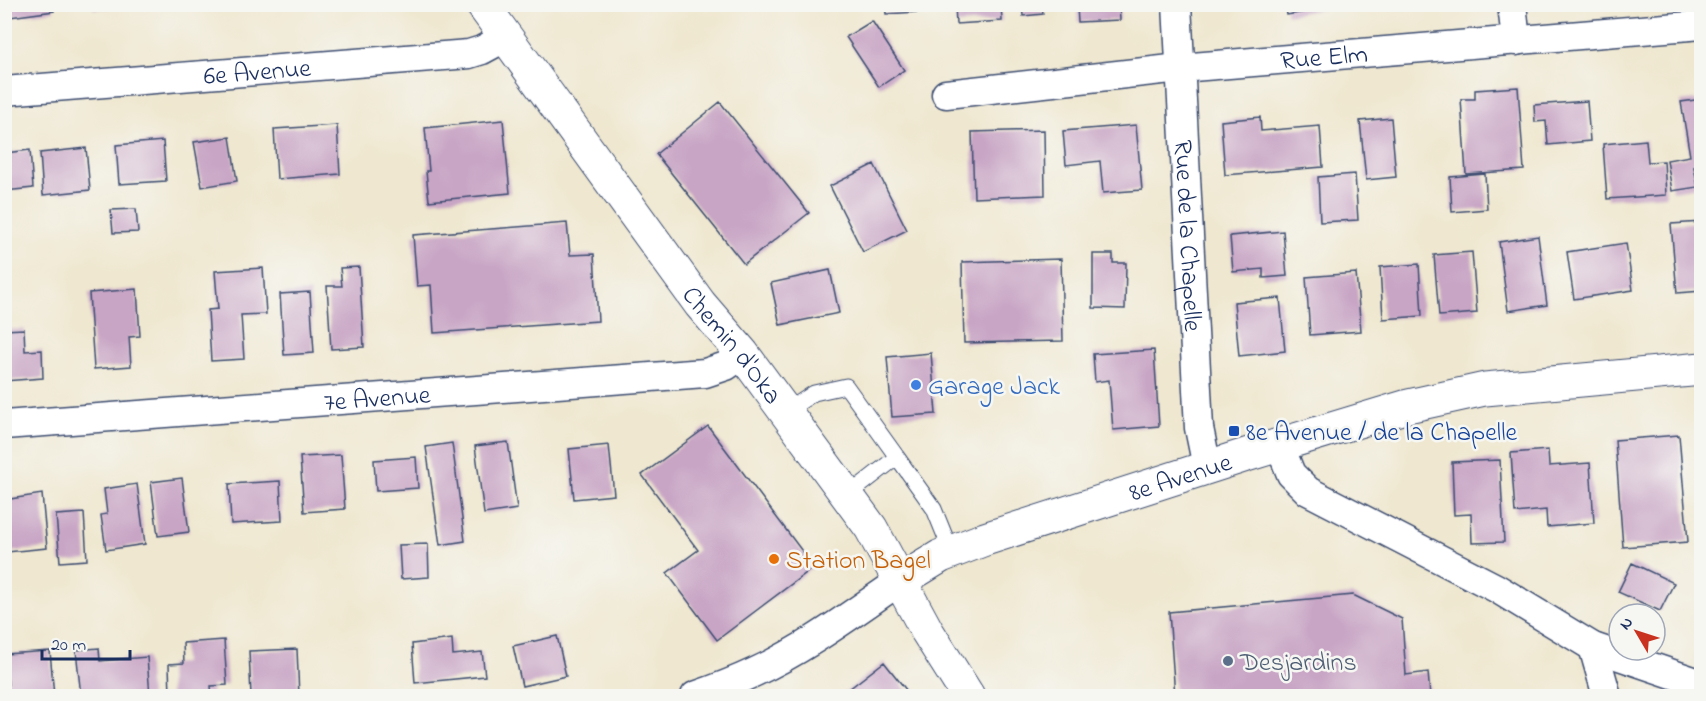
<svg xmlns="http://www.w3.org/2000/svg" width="1706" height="701" viewBox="0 0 1706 701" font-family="'Indie Flower',sans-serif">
<rect width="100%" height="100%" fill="#f6f6f2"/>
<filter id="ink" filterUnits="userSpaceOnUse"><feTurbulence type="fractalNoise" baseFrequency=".0167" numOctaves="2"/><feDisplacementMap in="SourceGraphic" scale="12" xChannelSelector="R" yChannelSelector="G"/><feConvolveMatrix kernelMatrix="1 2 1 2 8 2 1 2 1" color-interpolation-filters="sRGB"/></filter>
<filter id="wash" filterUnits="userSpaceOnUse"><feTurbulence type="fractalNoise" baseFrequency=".008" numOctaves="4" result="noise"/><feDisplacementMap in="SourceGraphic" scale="24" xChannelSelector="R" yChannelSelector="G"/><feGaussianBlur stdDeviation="1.35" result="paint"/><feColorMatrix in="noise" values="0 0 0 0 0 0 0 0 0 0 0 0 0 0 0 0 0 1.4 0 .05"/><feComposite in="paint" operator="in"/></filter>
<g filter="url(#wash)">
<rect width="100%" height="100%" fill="#efe7cf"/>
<g id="blocks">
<!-- building -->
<path fill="#c8a4c5" d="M8 4H53L54 11 10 17Z
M885 4H933L934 11 886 14Z
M955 4H1001L1002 21 956 24Z
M1056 4 1119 5 1120 20 1078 22 1077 7 1056 8Z
M1285 4H1336V7L1287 15Z
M93 5H135V6L93 9Z
M1022 5H1042L1043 14 1023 16Z
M872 21 904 70 879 87 846 37Z
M1518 87 1524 170 1466 174 1461 99H1475V90Z
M1702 99V166L1694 167 1698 187 1672 191 1667 160 1690 156 1681 102Z
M1587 101 1590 141 1548 145 1546 121 1535 122 1534 105Z
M720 102 809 213 744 264 656 154Z
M1260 117 1261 131 1320 126 1323 167 1225 175 1221 121Z
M1391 118 1396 177 1366 180 1360 121Z
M503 120 510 193 429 201 426 171H429L425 128Z
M337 125 340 174 277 179 274 129Z
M1136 125 1142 190 1103 193 1100 161 1066 165 1063 131Z
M1044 130 1045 195 974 198 972 132Z
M230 137 237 181 202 187 194 142Z
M1646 140 1648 162 1664 161 1666 195 1607 199 1603 144Z
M163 141 166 181 119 184 116 145Z
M86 148 90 190 43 195 40 153Z
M30 150 33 188 5 191V153Z
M874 164 907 230 863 252 830 186Z
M1355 174 1358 220 1320 222 1318 177Z
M1485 174 1487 209 1452 212 1450 177Z
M136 209 138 232 113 233 111 210Z
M1702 222V291L1677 293 1671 224Z
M567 223 570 255 594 254 598 321 434 333 431 285 417 286 413 235Z
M1283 231 1287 276 1263 278V269L1233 272 1230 236Z
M1538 236 1547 305 1508 311 1499 242Z
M1626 243 1633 290 1574 299 1567 252Z
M1472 252 1477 313 1439 316 1434 255Z
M1093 254H1113V263H1126L1125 309 1093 308Z
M1061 259 1063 341 964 343 962 262Z
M1419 264 1422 316 1383 319 1380 267Z
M359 267 364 347 331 349 327 286H342L340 268Z
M263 268 266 314 241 315 244 359 211 361 208 310 218 309 215 271Z
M830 270 839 313 780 325 771 283Z
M1356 273 1361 331 1310 335 1306 277Z
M137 289 140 336 129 337 131 366 94 369 89 293Z
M310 292 314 353 284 355 280 294Z
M1280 298 1285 351 1239 356 1234 302Z
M24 329 25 351 42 350 43 378 4 381V330Z
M1154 350 1159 426 1113 430 1109 380 1095 382 1093 354Z
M931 353 936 414 892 417 887 357Z
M708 426 814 567 717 640 667 573 698 550 642 475Z
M1679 435 1688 542 1623 547 1615 440Z
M508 442 517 509 484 514 475 446Z
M452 443 465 541 440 545 426 447Z
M609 445 614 495 574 499 569 449Z
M1548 450 1549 466 1590 463 1594 523 1547 527 1546 510 1515 513 1511 453Z
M341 455 345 509 304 512 300 457Z
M416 457 418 488 376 491 374 460Z
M1500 460 1504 542 1472 543 1471 514 1454 515 1452 462Z
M182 478 189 532 158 536 151 482Z
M280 481 282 521 231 524 229 484Z
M137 484 145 544 106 550 101 515 107 514 104 489Z
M42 494 47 548 7 552 4 500Z
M84 513 87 560 60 562 56 515Z
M428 544 429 577 401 579 399 545Z
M1632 563 1674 583 1660 611 1618 592Z
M1353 595 1402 619 1406 675 1428 672 1430 696H1175L1169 612Z
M557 636 566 676 522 686 513 646Z
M452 639 453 655 482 652 485 676 415 683 412 644Z
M224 640 227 685 211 686 212 696H170L169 664 184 663 183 643Z
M99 648 100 661 147 657 150 696H81L76 650Z
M297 649 299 696H251L249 651Z
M50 651 54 696H9L5 654Z
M884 662 911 696H840Z"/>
</g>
</g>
<g filter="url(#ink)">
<use href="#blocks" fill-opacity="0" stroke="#3b4b6f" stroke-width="1.5"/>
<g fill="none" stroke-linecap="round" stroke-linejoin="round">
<!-- service casing -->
<g stroke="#3b4b6f" stroke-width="17">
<path id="service" d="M785 412 814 393 846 386 897 457 847 496
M897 457 934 509 951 551"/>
</g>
<!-- minor casing -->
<g stroke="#3b4b6f" stroke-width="31">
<g id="minor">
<path id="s1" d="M1177 4 1199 428 1207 467"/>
<path d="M1512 4 1516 41"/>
<path id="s2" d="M4 91 469 54 482 50 506 37"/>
<path id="s3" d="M946 94 1180 68 1702 25"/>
<path id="s4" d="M4 425 705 373 726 366 743 354"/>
<path d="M1279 444 1291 474 1308 491 1496 588 1593 647 1702 684"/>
<path d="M1593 647 1607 696"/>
<path d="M695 696C715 689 736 681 755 672 807 648 853 613 900 581"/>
</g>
</g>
<!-- tertiary casing -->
<g stroke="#3b4b6f" stroke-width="35">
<g id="tertiary">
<path id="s5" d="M900 581 941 556 985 539 1246 455 1408 406 1485 389 1702 369"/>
</g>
</g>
<!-- secondary casing -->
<g stroke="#3b4b6f" stroke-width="35">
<g id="secondary">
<path id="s6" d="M482 4 700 304 743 354 871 528 927 631 968 696"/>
</g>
</g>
<!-- service -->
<use href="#service" stroke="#fff" stroke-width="15"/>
<!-- minor -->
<use href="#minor" stroke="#fff" stroke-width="28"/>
<!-- tertiary -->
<use href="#tertiary" stroke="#fff" stroke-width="33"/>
<!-- secondary -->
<use href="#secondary" stroke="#fff" stroke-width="33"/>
</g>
</g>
<!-- markers -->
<circle fill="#3f7fe0" stroke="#f6f6f2" stroke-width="2" cx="916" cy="385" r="6"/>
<rect fill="#1a4fb4" stroke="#f6f6f2" stroke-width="2" x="1228" y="425" width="12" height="12" rx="3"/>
<circle fill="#e8710a" stroke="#f6f6f2" stroke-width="2" cx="774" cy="559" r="6"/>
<circle fill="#5c6f8a" stroke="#f6f6f2" stroke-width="2" cx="1228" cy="661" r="6"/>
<g text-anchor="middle" stroke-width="5" stroke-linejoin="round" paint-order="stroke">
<!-- street labels -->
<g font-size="26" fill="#1b2f5e" stroke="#f6f6f2">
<text dy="9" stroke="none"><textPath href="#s3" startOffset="380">Rue Elm</textPath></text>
<text dy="9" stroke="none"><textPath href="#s2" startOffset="254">6e Avenue</textPath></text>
<text dy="9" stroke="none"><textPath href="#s1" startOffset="232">Rue de la Chapelle</textPath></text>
<text dy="9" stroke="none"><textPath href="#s6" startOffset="423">Chemin d'Oka</textPath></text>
<text dy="9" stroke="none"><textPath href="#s4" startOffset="374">7e Avenue</textPath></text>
<text dy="9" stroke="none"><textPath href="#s5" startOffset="300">8e Avenue</textPath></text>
</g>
<!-- shop labels -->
<g font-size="26" fill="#366cbe" stroke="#f6f6f2" text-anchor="start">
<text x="928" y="394">Garage Jack</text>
</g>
<!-- transit labels -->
<g font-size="26" fill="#164399" stroke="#f6f6f2" text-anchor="start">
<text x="1246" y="440">8e Avenue / de la Chapelle</text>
</g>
<!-- food labels -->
<g font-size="26" fill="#c56008" stroke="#f6f6f2" text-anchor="start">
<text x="786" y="568">Station Bagel</text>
</g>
<!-- service labels -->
<g font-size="26" fill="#4e5e75" stroke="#f6f6f2" text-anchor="start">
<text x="1240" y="670">Desjardins</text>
</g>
</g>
<!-- margin -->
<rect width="1706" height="701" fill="none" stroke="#f6f6f2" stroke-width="24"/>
<!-- north arrow -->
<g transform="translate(1637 632) rotate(309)"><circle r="28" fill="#f6f6f2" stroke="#9ea6b7" stroke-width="1.5"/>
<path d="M0-4.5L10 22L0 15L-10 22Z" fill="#c8321e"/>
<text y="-9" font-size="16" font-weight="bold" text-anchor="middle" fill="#1b2f5e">N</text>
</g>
<!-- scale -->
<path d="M42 650v9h88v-9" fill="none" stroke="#1b2f5e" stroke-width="3"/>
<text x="51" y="650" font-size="18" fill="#1b2f5e" stroke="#f6f6f2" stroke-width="4.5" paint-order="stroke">20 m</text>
</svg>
